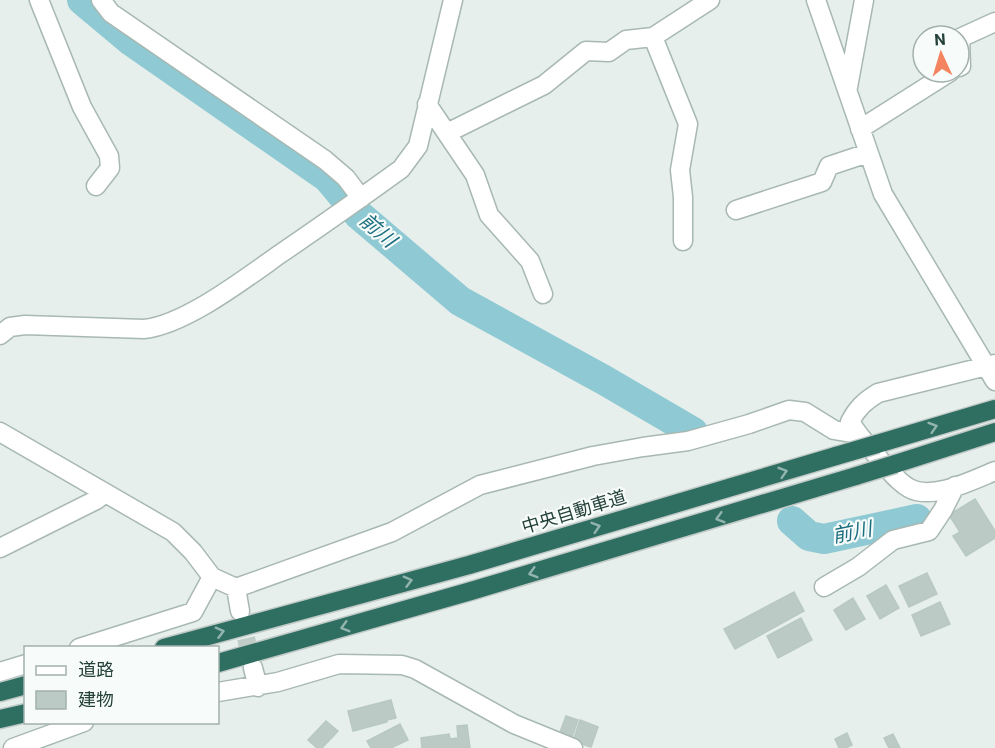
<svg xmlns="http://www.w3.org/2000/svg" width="995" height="748" viewBox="0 0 995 748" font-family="Roboto,'Noto Sans JP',sans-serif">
<rect width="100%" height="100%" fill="#e6efeb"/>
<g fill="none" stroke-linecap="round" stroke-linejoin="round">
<!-- river -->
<path stroke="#8ec9d4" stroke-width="30" d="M82 0 131 41 328 178 359 215 460 301 604 380 693 432
M792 521 809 536 824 539 917 519"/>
</g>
<!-- building -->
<path fill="#bbcac4" stroke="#b8c9c2" stroke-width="1.5" d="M975 499 995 531V538L966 556 953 536 960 532 949 515Z
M927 573 937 594 909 607 899 586Z
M886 585 899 608 880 619 867 596Z
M794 592 804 611 735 649 724 629Z
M853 598 865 619 846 630 834 610Z
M940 602 950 624 921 636 912 615Z
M801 618 812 640 778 658 767 636Z
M391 700 396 718 387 720V722L353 731 348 711Z
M566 716 578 720 571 740 559 735Z
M580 720 598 727 591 747 573 741Z
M326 721 338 731 322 748H317L308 740Z
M400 724 408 740 391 748H371L367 741Z
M467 725 470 748H422L421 738 449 734 450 739 458 738 457 726Z
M847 733 852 745 846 748H839L835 739Z
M893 734 900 748H889L884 738Z"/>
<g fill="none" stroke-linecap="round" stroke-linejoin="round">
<!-- minor-tunnel -->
<path stroke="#bfccc8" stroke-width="18" stroke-dasharray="18 9" stroke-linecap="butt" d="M240 612 253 668"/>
<!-- minor casing -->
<g stroke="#a8b8b2" stroke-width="21">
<path id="minor" d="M39 0 82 107 109 156 110 168 96 186
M101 0 111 13 325 160 346 178 361 198
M816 0 883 194 995 381
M653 37 688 124 680 170 683 197V241
M959 67 961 66 960 38 995 22
M848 87 864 0
M427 104 475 175 489 215 530 261 543 294
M860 129 950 72
M447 133 544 85 586 51 609 52 626 40 653 37 710 0
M736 210 822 182 829 166 868 153
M0 335 10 327 25 325 144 329C185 325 246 278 280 254 321 226 361 198 401 169L418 146 453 0
M995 364 878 393C865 401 857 408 850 422 859 437 871 449 882 462 891 472 898 482 909 488 932 501 973 480 995 471
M0 432 173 532 193 552 212 577 236 588 392 532 480 485 593 456 643 447 688 441 749 424 789 410 805 412 834 430 857 434
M0 548 96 500 104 494
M824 587 858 567 893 540 929 531 943 510 955 486
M236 588 240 611
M79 648 193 612 212 577
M253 668 258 687
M0 672 26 664
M218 692 278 682 339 664 402 665 415 669 514 724 573 748
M13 748 84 722"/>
</g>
<!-- highway casing -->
<g stroke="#c2cac8" stroke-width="21">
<path id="highway" d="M877 444 995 409
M895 464 995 432
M164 648 469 565 836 456
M218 663 471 591 856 476
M0 692 26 685
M0 719 26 713"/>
</g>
<!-- minor -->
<use href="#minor" stroke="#fff" stroke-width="18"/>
<!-- highway -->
<use href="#highway" stroke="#2f6f62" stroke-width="18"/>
<!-- highway-bridge casing -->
<g stroke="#c2cac8" stroke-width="21" stroke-linecap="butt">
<path id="highway-bridge" d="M836 456 877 444
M856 476 895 464"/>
</g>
<!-- highway-bridge -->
<use href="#highway-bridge" stroke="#2f6f62" stroke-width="18"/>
</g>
<!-- one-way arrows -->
<defs><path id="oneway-chevron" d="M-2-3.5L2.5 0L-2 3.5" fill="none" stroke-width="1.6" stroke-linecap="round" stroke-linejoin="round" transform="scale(1.5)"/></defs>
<g stroke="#93b5ae">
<use href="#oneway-chevron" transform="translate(933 427) rotate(-17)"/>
<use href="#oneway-chevron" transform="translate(783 472) rotate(-17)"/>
<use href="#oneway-chevron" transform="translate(720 518) rotate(164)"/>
<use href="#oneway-chevron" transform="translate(596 527) rotate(-17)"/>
<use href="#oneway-chevron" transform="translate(533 573) rotate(164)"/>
<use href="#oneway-chevron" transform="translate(408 581) rotate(-15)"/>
<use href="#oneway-chevron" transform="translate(345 627) rotate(164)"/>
<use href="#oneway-chevron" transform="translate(220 632) rotate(-15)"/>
</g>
<g text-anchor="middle" stroke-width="4.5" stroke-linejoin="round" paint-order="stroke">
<!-- street labels -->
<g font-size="18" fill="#24423a" stroke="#f7fbf9">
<text transform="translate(574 512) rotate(-17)" y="6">中央自動車道</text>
</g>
<!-- water labels -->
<g font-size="20" font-style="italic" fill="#1c6f80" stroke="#f7fbf9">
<text transform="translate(378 230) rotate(41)" y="7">前川</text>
<text transform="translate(852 532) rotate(-11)" y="7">前川</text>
</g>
</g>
<!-- legend -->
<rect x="24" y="646" width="195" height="78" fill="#f7fbf9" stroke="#a3b1ad" stroke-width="1.5"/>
<rect x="36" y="666" width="30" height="9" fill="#ffffff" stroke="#a3b1ad" stroke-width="1.5"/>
<text x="78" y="676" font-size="18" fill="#24423a">道路</text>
<rect x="36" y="691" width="30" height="18" fill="#bbcac4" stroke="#a3b1ad" stroke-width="1.5"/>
<text x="78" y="706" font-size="18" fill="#24423a">建物</text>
<!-- north arrow -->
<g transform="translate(941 54) rotate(356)"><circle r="28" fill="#f7fbf9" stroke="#a3b1ad" stroke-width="1.5"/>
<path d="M0-4.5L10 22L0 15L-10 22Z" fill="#f4845f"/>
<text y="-9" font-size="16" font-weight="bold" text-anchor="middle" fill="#24423a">N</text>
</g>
</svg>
